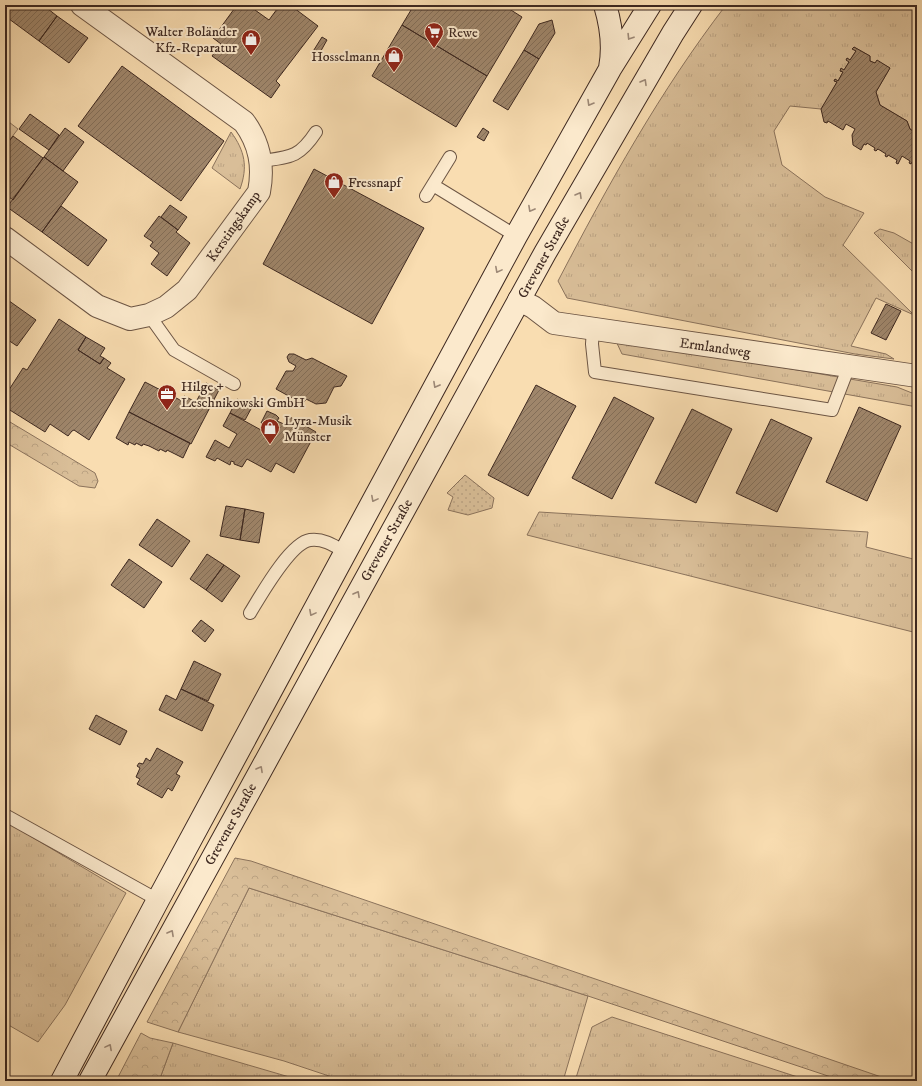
<svg xmlns="http://www.w3.org/2000/svg" width="922" height="1086" viewBox="0 0 922 1086" font-family="'IM FELL DW Pica',serif">
<defs>
<pattern id="grass-tufts" width="24" height="20" patternUnits="userSpaceOnUse"><rect width="24" height="20" fill="#d9be98"/><path d="M3 7l-1-3M5 7V3M7 7l1-3M15 17l-1-3M17 17v-4M19 17l1-3" fill="none" stroke="#bba383"/></pattern>
<pattern id="forest-crowns" width="20" height="18" patternUnits="userSpaceOnUse"><rect width="20" height="18" fill="#d9be98"/><path d="M2 6a3 3 0 1 1 6 0M12 15a3 3 0 1 1 6 0" fill="none" stroke="#bba383"/></pattern>
<pattern id="park-dots" width="8" height="8" patternUnits="userSpaceOnUse"><rect width="8" height="8" fill="#d9be98"/><path d="M2 2h.1M6 6h.1" fill="none" stroke="#bba383" stroke-width="1.8" stroke-linecap="round"/></pattern>
<pattern id="building-hatch" width="6" height="6" patternUnits="userSpaceOnUse"><rect width="6" height="6" fill="#9f866b"/><path d="M-1 1l2-2M0 6l6-6M5 7l2-2" fill="none" stroke="#836e58"/></pattern>
</defs>
<rect width="100%" height="100%" fill="#f9ddb1"/>
<filter id="stains"><feTurbulence type="fractalNoise" baseFrequency=".005" numOctaves="4"/><feColorMatrix values="0 0 0 0 .2 0 0 0 0 .09 0 0 0 0 .02 0 0 0 .5 -.17"/></filter>
<radialGradient id="worn" r=".72"><stop offset=".6" stop-color="#630" stop-opacity="0"/><stop offset="1" stop-color="#630" stop-opacity=".3"/></radialGradient>
<!-- grass -->
<path fill="url(#grass-tufts)" stroke="#8b735c" d="M726 5H917V134L910 129 907 121 880 105 876 92 890 68 877 61 875 63 870 61V56L854 47 853 49 856 51 850 60 847 58 849 62 844 70 840 71 843 72 838 81 835 79 834 81 837 82 823 107 821 109 790 106 774 131 782 165 825 197 864 213 843 245 914 315 876 298 851 346 886 354 894 359 855 354 567 298 558 281C608 185 660 91 726 5Z
M5 119 18 129 5 146Z
M231 132C245 151 248 167 240 189L212 168Z
M880 229 894 233 917 246V276L874 233Z
M615 339 897 387 917 395V407L622 354Z
M539 512 868 532 866 547 917 560V633L527 535Z
M10 824 126 893 65 1005 38 1042 5 1023V832Z
M249 888 588 996 563 1081H344L284 1061 178 1032Z
M612 1017 810 1081H575L592 1027Z
M173 1043 303 1081H159Z"/>
<!-- forest -->
<path fill="url(#forest-crowns)" stroke="#8b735c" d="M5 419 95 473 98 481 95 488 79 486 5 442Z
M235 858 251 861 893 1081H843L588 996 249 888 178 1032 147 1022Z
M141 1033 150 1038 173 1043 159 1081H116Z"/>
<!-- park -->
<path fill="url(#park-dots)" stroke="#8b735c" d="M465 475 494 498 492 508 468 515 448 510 453 497 447 493Z"/>
<!-- building -->
<path fill="url(#building-hatch)" stroke="#3d2820" d="M5 5H43L57 16 39 41 5 16Z
M237 5H248L269 20 280 5H290L318 26 276 81 280 85 271 98 212 56 221 44 213 38Z
M414 5H503L522 17 487 76 402 25Z
M57 16 88 38 69 63 39 41Z
M552 20 555 33 539 59 524 50 539 24Z
M402 25 487 76 456 127 372 76Z
M322 37 327 40 318 56 312 53Z
M854 47 870 56V61L875 63 877 60 890 68 876 92 880 105 907 121 910 129 917 134V165L912 162 911 164 909 163 910 161 902 156 898 164 896 163 897 160 888 155 887 157 885 156 886 154 878 149 876 151 874 150 875 148 867 143 866 145 864 144 861 150 853 145 852 135 855 129 846 124 843 130 828 121 827 123 824 122 821 109 837 82 834 81 835 79 838 81 843 72 840 71 841 68 844 70 849 62 846 60 847 58 850 60 856 51 852 49Z
M524 50 539 59 508 110 493 101Z
M122 66 224 141 181 201 78 126Z
M30 114 59 135 49 150 19 129Z
M65 128 84 142 63 171 44 157Z
M483 128 489 132 484 141 477 137Z
M13 136 43 158 13 200 5 194V147Z
M44 157 78 182 42 232 7 207Z
M314 169 424 228 372 324 263 264Z
M170 205 187 217 178 230 161 217Z
M61 206 107 240 88 266 42 232Z
M159 216 178 230 176 232 190 243 167 276 151 264 159 253 150 246 153 242 144 236Z
M5 298 36 320 17 346 8 340 5 344Z
M886 304 901 311 886 340 871 333Z
M59 319 86 337 78 350 100 364 104 358 111 363 107 368 125 379 89 440 74 430 72 431 68 436 50 424 45 432 5 407V396L23 368 27 370Z
M86 337 105 348 100 356 104 358 100 364 78 350Z
M289 354H294L306 360 312 358 347 376 341 386 334 387 326 403 316 404 306 399 303 404 276 389 286 371H293L296 366 289 362 287 357Z
M145 382 182 401 184 396 196 402 206 383 219 390 191 444 129 412Z
M536 385 576 406 528 496 488 475Z
M614 397 654 418 612 499 572 478Z
M237 399 252 407 245 420 230 413Z
M859 407 901 426 867 501 826 482Z
M692 409 732 429 696 503 655 483Z
M267 411 276 415 279 418 277 421 286 425 290 417 316 432 294 473 276 463 271 472 247 459 242 467 234 464V462L231 461 230 465 217 458 215 461 206 457 215 440 229 448 237 434 223 426 230 413 261 430 264 425 261 423Z
M129 412 190 443 183 458 167 450 166 452 160 449 159 451 149 446 143 444 142 446 136 443 135 445 129 442 128 445 116 438Z
M771 419 812 438 777 512 736 493Z
M226 506 245 509 240 540 220 536Z
M245 509 264 513 259 543 240 540Z
M157 519 190 541 172 567 139 545Z
M207 554 224 565 206 590 190 579Z
M129 559 162 582 144 608 111 585Z
M224 565 240 576 222 602 206 590Z
M201 620 214 630 205 642 192 631Z
M194 661 221 674 208 701 181 689Z
M181 689 214 705 202 731 159 710 166 695 176 700Z
M96 715 127 731 120 745 89 729Z
M157 748 183 762 176 774 180 776 172 791 168 788 162 798 137 784 140 779 136 777 140 768 137 766 139 763 143 764 146 758 150 761Z"/>
<g fill="none" stroke-linecap="round" stroke-linejoin="round">
<!-- service casing -->
<g stroke="#6c5544" stroke-width="14">
<path id="service" d="M261 161C290 157 299 158 316 132
M433 185 516 236
M426 196 450 157
M149 315 174 350 234 384
M593 329 592 344 595 372 832 410 849 366
M250 613C261 595 290 543 310 540 323 538 335 546 345 552
M5 815 158 900"/>
</g>
<!-- minor casing -->
<g stroke="#6c5544" stroke-width="24">
<path id="minor" d="M5 238 97 306 130 319 149 315 166 307 187 290 259 192C264 166 260 144 244 122L82 5
M519 300 533 307 554 323 917 376"/>
</g>
<!-- secondary casing -->
<g stroke="#3d2820" stroke-width="24">
<path id="secondary" d="M605 5C611 25 614 47 610 68
M62 1081 158 900 516 236 610 69 650 5
M90 1081 545 253 673 33 691 5"/>
</g>
<!-- service -->
<use href="#service" stroke="#fbe9cc" stroke-width="12"/>
<!-- minor -->
<use href="#minor" stroke="#fbe9cc" stroke-width="22"/>
<!-- secondary -->
<use href="#secondary" stroke="#fbe9cc" stroke-width="22"/>
</g>
<!-- one-way arrows -->
<defs><path id="oneway-chevron" d="M-2-3.5L2.5 0L-2 3.5" fill="none" stroke-width="1.6" stroke-linecap="round" stroke-linejoin="round"/></defs>
<g stroke="#9c8876">
<use href="#oneway-chevron" transform="translate(630 37) rotate(122)"/>
<use href="#oneway-chevron" transform="translate(644 82) rotate(-60)"/>
<use href="#oneway-chevron" transform="translate(590 103) rotate(120)"/>
<use href="#oneway-chevron" transform="translate(579 195) rotate(-60)"/>
<use href="#oneway-chevron" transform="translate(531 209) rotate(119)"/>
<use href="#oneway-chevron" transform="translate(498 270) rotate(118)"/>
<use href="#oneway-chevron" transform="translate(436 385) rotate(119)"/>
<use href="#oneway-chevron" transform="translate(374 499) rotate(118)"/>
<use href="#oneway-chevron" transform="translate(357 594) rotate(-61)"/>
<use href="#oneway-chevron" transform="translate(312 613) rotate(118)"/>
<use href="#oneway-chevron" transform="translate(260 769) rotate(-61)"/>
<use href="#oneway-chevron" transform="translate(171 933) rotate(-61)"/>
<use href="#oneway-chevron" transform="translate(109 1047) rotate(-62)"/>
</g>
<!-- icons -->
<defs>
<g id="supermarket-pin" transform="scale(1)"><path d="M0 17L-7.5 6A9.5 9.5 0 1 1 7.5 6Z" fill="#8f2418" stroke="#fbe9cc"/><path d="M-6-5.5h2.5l.6 2H6L4.5 2H-2.5L-4.4-4H-6ZM-1.5 3.2a1.3 1.3 0 1 0 .1 0ZM3 3.2a1.3 1.3 0 1 0 .1 0Z" fill="#fff"/></g>
<g id="shop-pin" transform="scale(1)"><path d="M0 17L-7.5 6A9.5 9.5 0 1 1 7.5 6Z" fill="#8f2418" stroke="#fbe9cc"/><path d="M-5-2.5h2.3a2.7 3.5 0 0 1 5.4 0H5L5.5 6h-11ZM-1.5-2.5h3a1.5 2.3 0 0 0-3 0Z" fill="#fff"/></g>
<g id="office-pin" transform="scale(1)"><path d="M0 17L-7.5 6A9.5 9.5 0 1 1 7.5 6Z" fill="#8f2418" stroke="#fbe9cc"/><path d="M-6-3h4V-5.5h4V-3h4V5H-6ZM-1-4.5V-3h2v-1.5ZM-6 0V1H6V0Z" fill="#fff"/></g>
</defs>
<g fill-rule="evenodd">
<use href="#supermarket-pin" x="434" y="32"/>
<use href="#shop-pin" x="251" y="39"/>
<use href="#shop-pin" x="394" y="56"/>
<use href="#shop-pin" x="334" y="182"/>
<use href="#office-pin" x="167" y="394"/>
<use href="#shop-pin" x="270" y="428"/>
</g>
<g text-anchor="middle" stroke-width="4" stroke-linejoin="round" paint-order="stroke">
<!-- poi labels -->
<g font-size="14" fill="#3d2820" stroke="#fbe9cc" text-anchor="start">
<text x="237" y="36" text-anchor="end">Walter Boländer<tspan x="237" dy="16">Kfz-Reparatur</tspan></text>
<text x="448" y="37">Rewe</text>
<text x="380" y="61" text-anchor="end">Hosselmann</text>
<text x="348" y="187">Fressnapf</text>
<text x="181" y="391">Hilge +<tspan x="181" dy="16">Leschnikowski GmbH</tspan></text>
<text x="284" y="425">Lyra-Musik<tspan x="284" dy="16">Münster</tspan></text>
</g>
<!-- street labels -->
<g font-size="14" fill="#3d2820" stroke="#fbe9cc">
<text transform="translate(233 226) rotate(-55)" y="5">Kerstingskamp</text>
<text transform="translate(543 257) rotate(-61)" y="5">Grevener Straße</text>
<text transform="translate(715 347) rotate(8)" y="5">Ermlandweg</text>
<text transform="translate(386 540) rotate(-61)" y="5">Grevener Straße</text>
<text transform="translate(230 824) rotate(-61)" y="5">Grevener Straße</text>
</g>
</g>
<!-- margin -->
<rect width="922" height="1086" fill="none" stroke="#f9ddb1" stroke-width="20"/>
<rect x="6" y="6" width="910" height="1074" fill="none" stroke="#3d2820" stroke-width="2"/>
<rect x="10" y="10" width="902" height="1066" fill="none" stroke="#3d2820"/>
<rect width="100%" height="100%" filter="url(#stains)"/>
<rect width="100%" height="100%" fill="url(#worn)"/>
</svg>
